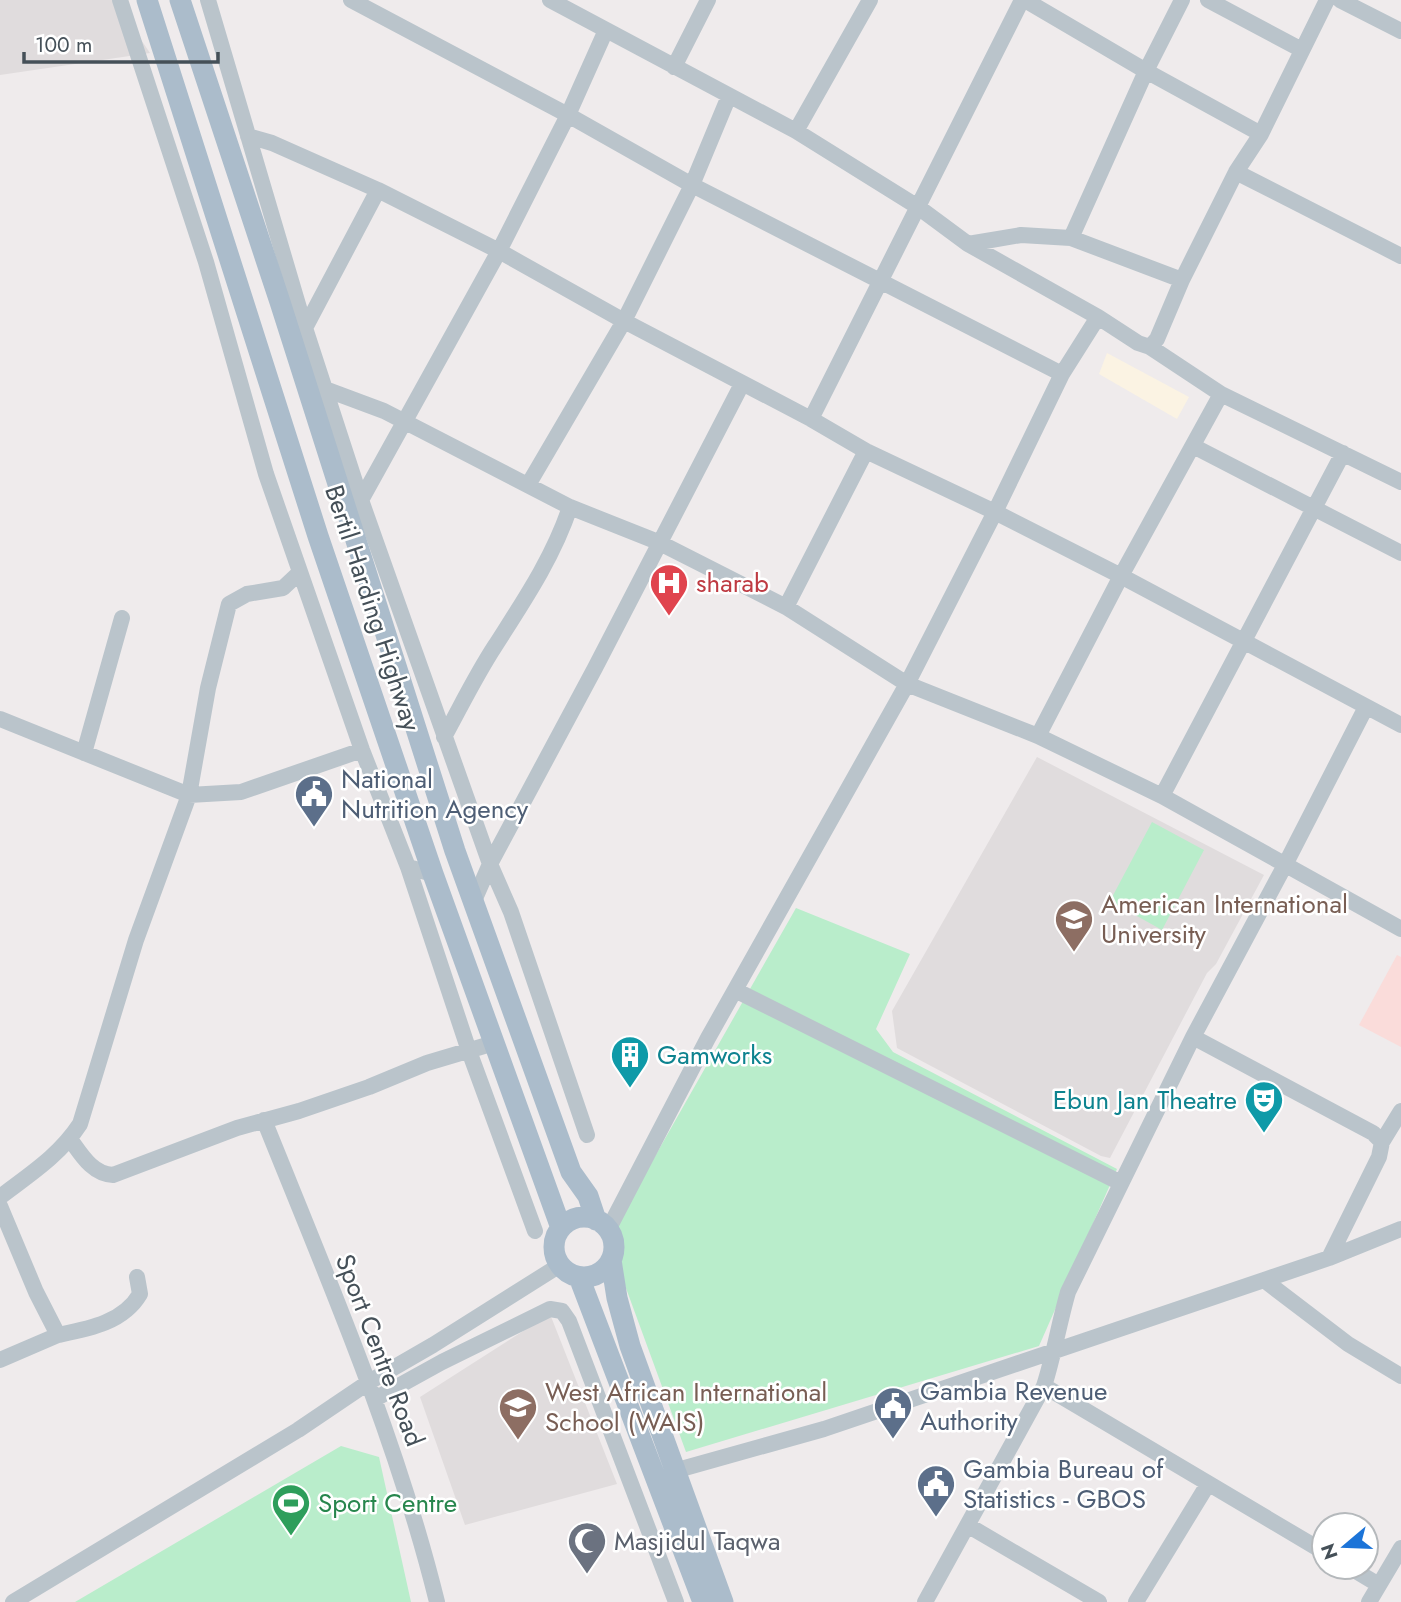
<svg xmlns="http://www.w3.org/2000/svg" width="1401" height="1602" viewBox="0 0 1401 1602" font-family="Jost,sans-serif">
<rect width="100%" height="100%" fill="#efebec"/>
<!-- commercial -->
<path fill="#fbf3e3" d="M1107 353 1189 397 1177 419 1099 374Z"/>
<!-- education -->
<path fill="#e0dcdd" d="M0 0H114L150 53 0 75Z
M1037 757 1264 875 1216 964 1207 973 1110 1158 1101 1156 897 1048 892 1011Z
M550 1314 617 1484 465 1525 420 1397Z"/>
<!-- medical -->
<path fill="#fadcda" d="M1397 955 1401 957V1047L1359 1025Z"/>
<!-- green -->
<path fill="#b9edcb" d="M1152 822 1204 850 1162 930 1110 901Z
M796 908 910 954 876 1029 893 1052 1117 1169 1039 1346 686 1452 608 1239Z
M341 1446 379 1457 411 1602H75Z"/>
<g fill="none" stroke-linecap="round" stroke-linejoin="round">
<!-- minor -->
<path stroke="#bac4cb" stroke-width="16" d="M120 0 206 262 266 474 362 750 408 867 433 874
M208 0 305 328 361 500 490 864 511 912 587 1135
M351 0 568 115 692 185 1062 374
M550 0 796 131 918 207 968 244 1098 317
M1025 0 1146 71 1261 134
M1208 0 1302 50
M1340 0 1401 31
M674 67 708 0
M796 131 870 0
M248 136 272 143 378 190 499 251 624 321 811 419 866 451 995 512 1121 576 1401 725
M1236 172 1401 256
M1071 238 1146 71 1182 0
M968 244 1021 235 1071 238 1182 280
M305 328 378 190
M1150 347 1221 394 1401 482
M325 389 384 411 570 507
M811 419 1022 0
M1193 446 1401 553
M528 485 624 321 692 185 729 96
M361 500 499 251 568 115 606 30
M786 607 866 451
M0 719 189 795 241 792 362 750
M1038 736 1121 576 1221 394
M444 737C461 706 476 675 495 646 523 602 553 558 570 507L658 542 786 607 907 684 1038 736 1162 796 1401 929
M84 753 122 618
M1162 796 1343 453
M408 867 469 1051 535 1231
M473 903 490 864 595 668 742 384
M735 990 1121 1183
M1193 1037 1373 1133 1382 1142 1379 1157 1329 1258
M264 1120C328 1279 396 1436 437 1602
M70 1139C81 1154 92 1174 113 1175L237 1128 299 1111 369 1087 427 1063 494 1043
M1382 1142 1401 1111
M0 1197C30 1174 59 1156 80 1124L136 940 189 795 208 688 229 604 247 594 283 588 299 573
M0 1206 36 1292 58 1335C88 1329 123 1323 140 1294L137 1277
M608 1230 708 1038 907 684 995 512 1062 374 1098 317 1138 343 1150 347 1157 339 1182 280 1236 172 1261 134 1327 0
M1264 1280 1348 1344 1401 1376
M0 1360 58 1335
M1044 1386 1324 1552
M375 1399 442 1362 550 1309 562 1311 569 1321 676 1602
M674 1471 824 1429 1329 1258 1401 1229
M969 1526 1099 1602
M1349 1567 1379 1585
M13 1602 298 1430 369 1382 433 1345 560 1265
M925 1602 1044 1386C1054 1355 1059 1323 1068 1292L1193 1037 1285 865 1366 707
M1136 1602 1208 1484
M1369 1602 1401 1548"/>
<!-- major -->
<path stroke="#abbccb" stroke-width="21" d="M147 0 318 536 433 874 561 1228
M180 0 280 302 455 851 571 1172 588 1196 596 1220
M554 1247a30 30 0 1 1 60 0a30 30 0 1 1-60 0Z
M611 1260 617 1298 630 1346 723 1602
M579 1277 703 1602"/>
</g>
<!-- icons -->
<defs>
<g id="hospital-pin" transform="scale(2.0125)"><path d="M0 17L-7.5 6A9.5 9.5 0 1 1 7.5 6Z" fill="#e0444e" stroke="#fff"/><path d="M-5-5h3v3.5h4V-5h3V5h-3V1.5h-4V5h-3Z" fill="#fff"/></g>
<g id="civic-pin" transform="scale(2.0125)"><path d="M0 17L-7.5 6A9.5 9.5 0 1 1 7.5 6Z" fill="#5c6f8a" stroke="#fff"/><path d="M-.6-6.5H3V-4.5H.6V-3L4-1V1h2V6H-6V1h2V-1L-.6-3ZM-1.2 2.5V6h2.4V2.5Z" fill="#fff"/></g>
<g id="university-pin" transform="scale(2.0125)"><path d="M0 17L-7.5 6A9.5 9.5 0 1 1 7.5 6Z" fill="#8d6e63" stroke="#fff"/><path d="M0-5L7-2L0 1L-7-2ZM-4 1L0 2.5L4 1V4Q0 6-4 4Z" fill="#fff"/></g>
<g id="building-pin" transform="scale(2.0125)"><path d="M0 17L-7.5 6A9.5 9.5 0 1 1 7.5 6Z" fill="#0f9aa8" stroke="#fff"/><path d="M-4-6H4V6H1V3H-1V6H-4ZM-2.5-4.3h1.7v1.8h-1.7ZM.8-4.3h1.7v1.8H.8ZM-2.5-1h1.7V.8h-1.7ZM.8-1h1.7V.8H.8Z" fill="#fff"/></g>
<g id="theatre-pin" transform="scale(2.0125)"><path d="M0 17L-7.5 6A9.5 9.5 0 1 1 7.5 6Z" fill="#0f9aa8" stroke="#fff"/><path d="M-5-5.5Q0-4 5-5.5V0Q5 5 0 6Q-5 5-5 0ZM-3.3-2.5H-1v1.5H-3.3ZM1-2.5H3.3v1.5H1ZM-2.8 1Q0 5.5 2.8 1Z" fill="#fff"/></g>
<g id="school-pin" transform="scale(2.0125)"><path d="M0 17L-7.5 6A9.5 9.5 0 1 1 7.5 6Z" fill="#8d6e63" stroke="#fff"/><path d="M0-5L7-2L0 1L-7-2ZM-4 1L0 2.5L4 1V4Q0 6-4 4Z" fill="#fff"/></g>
<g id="stadium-pin" transform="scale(2.0125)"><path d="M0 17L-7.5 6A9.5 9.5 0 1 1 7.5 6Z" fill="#2e9e5b" stroke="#fff"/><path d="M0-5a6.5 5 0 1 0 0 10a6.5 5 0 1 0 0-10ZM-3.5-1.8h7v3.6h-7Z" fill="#fff"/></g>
<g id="mosque-pin" transform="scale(2.0125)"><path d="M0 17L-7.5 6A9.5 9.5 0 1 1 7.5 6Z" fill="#6b7280" stroke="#fff"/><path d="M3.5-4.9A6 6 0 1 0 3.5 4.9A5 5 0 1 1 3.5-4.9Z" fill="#fff"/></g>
</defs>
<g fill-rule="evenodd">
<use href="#hospital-pin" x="669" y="583"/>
<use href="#civic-pin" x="314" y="794"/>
<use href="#university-pin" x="1074" y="919"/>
<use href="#building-pin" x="630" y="1055"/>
<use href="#theatre-pin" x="1264" y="1100"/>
<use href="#civic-pin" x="893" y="1406"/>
<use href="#school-pin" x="518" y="1407"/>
<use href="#civic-pin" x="936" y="1484"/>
<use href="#stadium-pin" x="291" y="1503"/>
<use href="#mosque-pin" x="587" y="1541"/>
</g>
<g text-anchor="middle" stroke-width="5" stroke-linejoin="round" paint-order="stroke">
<!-- health labels -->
<g font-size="26" fill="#be3a42" stroke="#fff" text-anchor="start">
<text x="696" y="592">sharab</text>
</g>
<!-- street labels -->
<g font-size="26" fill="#455058" stroke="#fff">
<text transform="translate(373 608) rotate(72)" y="9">Bertil Harding Highway</text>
<text transform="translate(380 1350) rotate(69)" y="9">Sport Centre Road</text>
</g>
<!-- service labels -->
<g font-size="26" fill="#4e5e75" stroke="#fff" text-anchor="start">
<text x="341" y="788">National<tspan x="341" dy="30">Nutrition Agency</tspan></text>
<text x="920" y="1400">Gambia Revenue<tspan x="920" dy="30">Authority</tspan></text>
<text x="963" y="1478">Gambia Bureau of<tspan x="963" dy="30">Statistics - GBOS</tspan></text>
</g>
<!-- education labels -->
<g font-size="26" fill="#785e54" stroke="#fff" text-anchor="start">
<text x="1101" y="913">American International<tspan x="1101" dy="30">University</tspan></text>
<text x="545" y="1401">West African International<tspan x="545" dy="30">School (WAIS)</tspan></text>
</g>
<!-- culture labels -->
<g font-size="26" fill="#0d838f" stroke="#fff" text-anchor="start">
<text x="657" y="1064">Gamworks</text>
<text x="1237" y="1109" text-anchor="end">Ebun Jan Theatre</text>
</g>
<!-- leisure labels -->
<g font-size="26" fill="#27864d" stroke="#fff" text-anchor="start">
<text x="318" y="1512">Sport Centre</text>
</g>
<!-- worship labels -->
<g font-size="26" fill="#5b616d" stroke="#fff" text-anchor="start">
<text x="614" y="1550">Masjidul Taqwa</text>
</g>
</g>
<!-- north arrow -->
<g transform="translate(1345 1546) rotate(251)"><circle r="33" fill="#ffffff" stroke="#b5b9bc" stroke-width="2"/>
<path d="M0-5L12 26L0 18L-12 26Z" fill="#1c74d8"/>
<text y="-10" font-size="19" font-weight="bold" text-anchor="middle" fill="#455058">N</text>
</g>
<!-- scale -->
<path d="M24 52v10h194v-10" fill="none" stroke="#455058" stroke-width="3.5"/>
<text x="35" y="52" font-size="21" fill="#455058" stroke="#ffffff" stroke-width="5" paint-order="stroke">100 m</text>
</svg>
